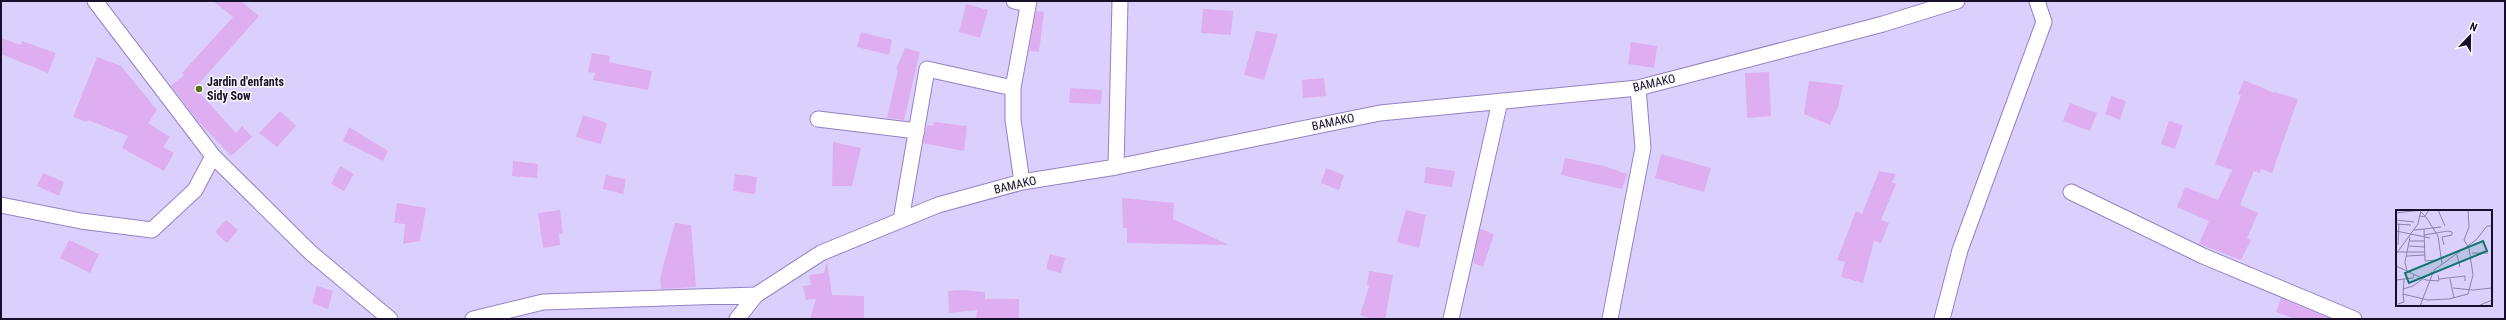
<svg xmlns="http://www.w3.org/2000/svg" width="2506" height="320" viewBox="0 0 2506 320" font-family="'Roboto Condensed',sans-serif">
<rect width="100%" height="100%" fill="#dbd0fd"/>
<!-- building -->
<path fill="#deaef0" d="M213 1H241L259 16 195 88 236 133 242 126 252 137 231 156 198 121 171 86 184 75 182 73 233 17Z
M966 4 988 10 980 38 959 32Z
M1203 9 1233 11 1231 35 1201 33Z
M1036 11 1044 12 1039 52 1029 51Z
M1256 31 1278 34 1264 80 1244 75Z
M861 32 892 40 889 55 857 47Z
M1 38 21 45 22 41 56 53 48 73 1 54Z
M1631 42 1657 46 1654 68 1628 64Z
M905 48 920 52 904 120 887 118 898 70 896 69Z
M592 53 610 56 609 62 652 71 648 90 593 80 595 73 588 72Z
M97 57 121 66 157 110 148 123 170 137 163 147 174 153 164 171 122 148 128 136 88 120 87 122 73 117Z
M1769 72 1771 116 1747 118 1745 73Z
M1324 78 1326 96 1303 98 1302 80Z
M2244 80 2274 93 2275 92 2298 99 2272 173 2261 169 2260 173 2254 171 2240 205 2258 213 2247 238 2251 240 2241 260 2199 244 2209 221 2177 207 2185 187 2218 200 2232 170 2215 164 2241 95 2238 94Z
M1809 81 1843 85 1838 107 1830 125 1804 114Z
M1070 88 1102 90 1101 104 1069 103Z
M2111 96 2126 101 2120 120 2105 114Z
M2070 103 2097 113 2090 131 2063 121Z
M280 111 296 126 277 147 259 133Z
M583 115 607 123 601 144 576 137Z
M2169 121 2183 125 2175 149 2161 144Z
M934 122 967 126 964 151 923 143 927 125 933 126Z
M349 127 388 151 383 161 343 141Z
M833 142 861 148 852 186H832Z
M1661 154 1711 168 1704 192 1655 178Z
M1565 158 1604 166 1627 174 1622 189 1561 175Z
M513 161 538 164 537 178 512 176Z
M340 166 354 174 344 191 331 184Z
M1426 167 1455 171 1452 187 1424 183Z
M1326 168 1344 175 1339 190 1321 183Z
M1879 171 1896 174 1892 182 1896 184 1881 220 1889 223 1881 243 1874 241 1863 283 1841 277 1845 262 1837 260 1856 211 1862 214Z
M43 173 64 182 59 196 37 186Z
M735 174 757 177 755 194 733 191Z
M606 175 626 179 623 194 603 189Z
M1122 198 1174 203 1173 219 1229 245 1127 243V228H1123Z
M397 203 426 208 420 241 403 244 405 224 394 223Z
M560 210 563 234 559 233 560 245 543 248 538 213Z
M1406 210 1426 215 1419 248 1397 242Z
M226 220 238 230 227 243 215 232Z
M675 223 691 225 696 287 661 289 660 278Z
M1480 229 1494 234 1483 267 1473 263Z
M69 240 99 254 90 273 60 258Z
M1050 254 1065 258 1061 273 1046 269Z
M827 261 832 295 864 296V319H810L816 299 806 300 803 286 811 285 809 275 824 273Z
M1369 271 1393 275 1385 319H1373L1360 315 1369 286 1367 285Z
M317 286 333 291 328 309 312 303Z
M963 290 985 292V299H1019V319H976L977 310 949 313 948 291Z
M2281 298 2331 319H2295L2276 312Z"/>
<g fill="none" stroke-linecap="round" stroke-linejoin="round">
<!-- minor casing -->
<g stroke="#9581c7" stroke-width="17">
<path id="minor" d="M95 1 213 156 311 253 390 319
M1014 1 1028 4
M818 119 917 131
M1116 167 1120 1
M1022 182 1013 120V88L1029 1
M2071 192 2203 256 2354 319
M1 205 81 221 152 230 195 190 213 156
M901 220 927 69 1013 88
M473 319 543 302 756 295
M737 319 756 295 821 253 938 205 1022 182 1116 167 1380 113 1638 88 1883 24 1957 1
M1451 319 1500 101
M1610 319 1643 148 1638 88
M1942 319 1960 250 2044 22 2037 1"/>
</g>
<!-- minor -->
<use href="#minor" stroke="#fff" stroke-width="15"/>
</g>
<!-- markers -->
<circle fill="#626c14" stroke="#f9f9f9" stroke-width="1.5" cx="199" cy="89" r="4"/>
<g text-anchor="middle" stroke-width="3" stroke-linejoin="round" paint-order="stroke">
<!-- poi labels -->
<g font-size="12" font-weight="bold" fill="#170e29" stroke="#f9f9f9" text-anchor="start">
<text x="207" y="86">Jardin d'enfants<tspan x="207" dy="14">Sidy Sow</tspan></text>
</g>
<!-- street labels -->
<g font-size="12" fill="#170e29" stroke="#f9f9f9">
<text transform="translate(1654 83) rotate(-13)" y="4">BAMAKO</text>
<text transform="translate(1333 122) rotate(-12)" y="4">BAMAKO</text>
<text transform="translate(1015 185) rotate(-13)" y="4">BAMAKO</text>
</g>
</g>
<!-- overview -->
<g transform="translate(2396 210)">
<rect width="96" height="96" fill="#dbd0fd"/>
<path fill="none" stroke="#8d82a8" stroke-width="1" d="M42 0 49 16M25 2 29 6 33 0M0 3 25 0M24 6 30 7 42 26 46 54M0 10 18 12M0 14 15 15M28 19 45 17M18 20 28 19 29 51 41 50M0 21 34 28M28 25 52 21 56 22V25M14 31H28M2 35 3 14M48 35 46 27 56 25M13 36 29 37M1 42H29M76 43H92M0 44 22 14 25 0M61 45 64 57M11 46 29 45M0 56 30 70 43 71 42 65M11 61 9 52 14 27M8 69 17 68 18 65M43 69 69 66V71M54 69 58 88M0 70 8 69 7 84 32 90 53 89 72 84 77 65 73 38 68 30 73 17 72 0M57 78 77 80 96 78M7 79 17 76 36 62M2 94 8 92 7 84M24 96 38 60 80 30 91 16H96M82 96 96 90"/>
<path fill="#0f766e" fill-opacity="0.15" stroke="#0f766e" stroke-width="2" d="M87 31 91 41 13 73 9 63Z"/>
<rect width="96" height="96" fill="none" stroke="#170e29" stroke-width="2"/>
</g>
<!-- border -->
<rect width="2506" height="320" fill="none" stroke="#170e29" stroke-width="4"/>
<!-- north arrow -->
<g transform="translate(2470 36) rotate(22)" stroke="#f9f9f9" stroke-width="3" paint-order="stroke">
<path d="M0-3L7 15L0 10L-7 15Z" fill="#170e29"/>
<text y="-6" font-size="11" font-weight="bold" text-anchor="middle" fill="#170e29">N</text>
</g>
</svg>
